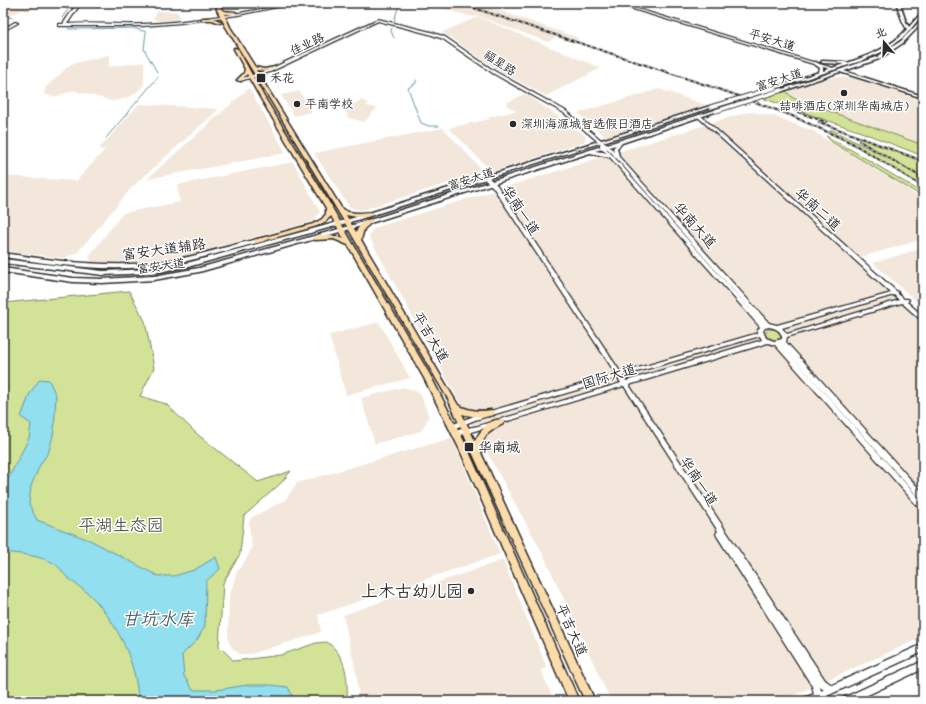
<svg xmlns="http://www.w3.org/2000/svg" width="926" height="704" viewBox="0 0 926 704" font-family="Mynerve,'LXGW WenKai TC',sans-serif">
<rect width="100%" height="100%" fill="#fff"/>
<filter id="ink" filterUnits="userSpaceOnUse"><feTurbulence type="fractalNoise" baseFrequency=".025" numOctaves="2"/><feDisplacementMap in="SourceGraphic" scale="8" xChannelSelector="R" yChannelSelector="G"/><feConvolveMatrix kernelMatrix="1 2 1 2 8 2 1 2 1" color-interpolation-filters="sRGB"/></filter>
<g filter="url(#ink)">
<!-- built -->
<path fill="#f2e7da" d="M4 3H29L28 6H37L29 11 22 10 10 15 3 10Z
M422 3H477L579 38 572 43 556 37 548 42 477 16 473 17Z
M158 11 178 12 180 19 159 21 153 19Z
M478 17 562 52 601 68 546 96 498 70 442 32Z
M109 55V68L114 66 144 62V84L139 90 131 96 119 100 112 101 84 93 77 92 76 90 53 97 44 94 45 88 71 64Z
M840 77 855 78 923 101V145L793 98 786 91 826 78Z
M249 88 286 153 147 179Z
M659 89 706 105 606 137 578 113Z
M299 91 312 112 294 116 281 95Z
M524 94 532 98 586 136 584 142 492 172 449 128 490 119 488 117 516 111 505 104Z
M361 100 369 103 366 106 377 108 364 122 346 117 348 115 344 110Z
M139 104 219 109 133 186 77 253 63 258 3 251V176L76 181 105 150 99 149Z
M751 112 773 116 813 131 923 199V239L854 259 923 323V637L781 701H611L543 554 369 237 372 230 377 227 744 113Z
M443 128 484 172 362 210 350 208 314 153Z
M293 162 320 212 314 221 177 258 145 262 103 263H92L89 256 123 213 180 202 177 185Z
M923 248V307L873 263Z
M379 322 410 378 346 395 329 335Z
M404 387 420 393 429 417 421 431 375 444 361 398Z
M452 438 500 554 318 615 321 632 251 654H240L232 648 228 640 229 597 237 572 247 558 252 548 249 524 251 518 285 500 297 483Z
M503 560 547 668 541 670 554 701H359L357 676 343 615Z"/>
<!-- green -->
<path fill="#d2e397" stroke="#7e8761" d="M786 91 793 98 923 145V156L861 132 762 98Z
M832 130 892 160 923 179V186L830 131Z
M826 136 855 152 923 193V197L832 142Z
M856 137 923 162V177L859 140Z
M129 291 145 321 154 368 140 396 166 404 197 434 258 482 291 471 280 484 244 516 240 554 223 583 219 646 234 661 281 655 316 643 327 642C347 656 348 679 347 701H3V303Z
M768 329H775L781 335V338L775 340 767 337 765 333Z"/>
<!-- water -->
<path fill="#91dfef" stroke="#6897a1" d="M40 379 49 380 56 396 54 431 49 451 40 465 31 486 29 504 37 520 92 541 158 576H174L194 570 216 557 220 569 206 581 205 626 197 640 182 655 184 676 193 690H216L247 685H270L288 687 295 701H138C137 664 118 624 92 597 85 590 76 585 68 578 62 573 61 567 53 563 38 555 20 554 3 552V503L6 493V483L29 438 31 424 21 417 30 393Z"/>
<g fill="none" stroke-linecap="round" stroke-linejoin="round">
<!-- stream -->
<path stroke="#6897a1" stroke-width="1" d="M3 14 12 18
M62 18 72 3
M394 21 399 5
M3 27 9 24
M392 28 391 31 394 38
M68 29 134 28 146 32 144 49 157 72
M416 80V83L408 88 421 123 429 126H439
M106 138 158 77"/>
<!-- tertiary casing -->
<g stroke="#2b2b2b" stroke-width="2.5">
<path id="tertiary" d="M77 3H81L67 24C92 22 118 25 143 24 193 22 242 13 291 3H297L238 15 181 23 143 26H59V24H63Z
M613 3H618L836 69 833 70Z
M378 19 431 32 445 37 496 72 566 111 612 149 769 323 777 325 891 293 698 117V115H700L896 291 898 292V294L904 299H908L909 300 907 302 923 316V321L921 320 902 303 787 337 786 342 923 493V501L921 500 781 344 923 503V511L921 510 775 345 768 343 629 385 825 680 832 685 923 644V652L816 701H803L804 698 814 694 812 686 717 536 716 534 717 532 718 531 624 386 478 430 456 436 454 435 453 433 454 431 456 430 478 426 621 383 618 378 475 420 453 429H451L450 427 451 425 474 416 616 374 493 187 484 179V177H488L497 185 621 373 758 333 757 331 760 327 600 146V144H601L564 113 494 74 443 39 429 34 378 21 270 72 240 81 237 80 268 70ZM605 147 610 151 764 325ZM894 295 899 300 787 334 782 328ZM769 327C775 328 780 330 782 336V339L774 341 766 338 763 331 765 328ZM760 336 762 340 626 381 623 376ZM820 686 824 689 821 691Z
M15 22 18 23 3 31V29Z
M923 661V669L855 701H842L843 698Z"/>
</g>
<!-- secondary casing -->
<g stroke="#2b2b2b" stroke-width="3">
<path id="secondary" d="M896 3H900C903 11 904 20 909 27L923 11V14L905 36 884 51 861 61 775 89 772 88 819 72 820 68 814 64V62H816L823 67V71L844 64 823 63 821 62 822 61 845 62 847 63C868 56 892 47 907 29 901 21 900 12 896 3Z
M922 19H923V22L903 43 879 59 844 71 923 96V98L840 72 783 91 780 90 877 57 901 41Z
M710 106 713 107 357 220 191 266 152 273 103 275 3 263V259L103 271 152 269 191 262 353 218Z
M715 110 718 111 622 143 617 148 619 156V157H615V156L613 148 616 145 595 151 603 152 614 156V158L590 153 361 226 199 272 154 280 102 283 73 282 3 272V268L73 278 102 279 154 276 199 268 357 224Z
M262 238 265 240 264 241C225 251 186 264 145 267 97 271 50 264 3 257V253C57 261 112 269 167 261 199 256 230 245 262 238Z"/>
</g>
<!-- primary casing -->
<g stroke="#2b2b2b" stroke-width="3">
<path id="primary" d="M216 3H220L222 10C227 13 233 10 237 13L235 14H224L230 27 255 67 264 69 275 67 277 68 264 71 256 70 342 209C347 212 352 213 358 213 364 213 370 211 374 214 366 219 355 217 346 215L356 232C359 226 363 221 370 219L373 221 364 229 361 240 458 405C469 411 479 412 491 410L494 411 495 413 494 415C483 418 473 417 462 414L475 441C480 431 491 417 503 420L504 422 503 424 494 429 486 435 483 441 481 453 595 701H585L448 399 342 218 226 27 217 10Z
M203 18H213L222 22 220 23 212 20H202L201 19Z
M234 48 238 49 264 97 330 204 332 206V208L430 375 466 445 579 701H569L459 448 424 378 348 245 334 239 315 240 312 238C319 233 336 235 344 239L331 216 326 221 317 226 256 243 253 241 254 240 313 224 322 219 326 214V208L260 97 247 74 241 81 237 80 244 73 245 69 234 49Z"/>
</g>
<!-- tertiary -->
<use href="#tertiary" fill="#fff" fill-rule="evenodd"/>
<!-- secondary -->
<use href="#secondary" fill="#fff" fill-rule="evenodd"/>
<!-- primary -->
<use href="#primary" fill="#fddcac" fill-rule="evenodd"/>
<!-- rail casing -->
<g stroke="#2b2b2b" stroke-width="2">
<path id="rail" d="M459 3 733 94 790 115 854 144 923 187
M795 111 826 122
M819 122 923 161
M859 141 923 178"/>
</g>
<!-- rail -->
<use href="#rail" stroke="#fff" stroke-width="1" stroke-dasharray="3" stroke-linecap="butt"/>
<!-- secondary-bridge casing -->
<g stroke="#2b2b2b" stroke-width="5.5" stroke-linecap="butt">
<path id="secondary-bridge" d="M711 107 774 88
M716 111 782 90"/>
</g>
<!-- secondary-bridge -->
<use href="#secondary-bridge" stroke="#fff" stroke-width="3.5"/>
</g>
</g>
<!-- markers -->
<g fill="#2b2b2b" stroke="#fff" stroke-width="1.5">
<rect x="256" y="73" width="10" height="10" rx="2"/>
<circle cx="844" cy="93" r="4"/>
<circle cx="297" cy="104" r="4"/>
<circle cx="513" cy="124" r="4"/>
<rect x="464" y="442" width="10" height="10" rx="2"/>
<circle cx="471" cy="591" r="4"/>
</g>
<g text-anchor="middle" stroke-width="3" stroke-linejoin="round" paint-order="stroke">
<!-- far-street labels -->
<g font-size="12" fill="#2b2b2b" stroke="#fff">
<text transform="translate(772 40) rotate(17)" y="4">平安大道</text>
<text transform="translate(307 44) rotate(-25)" y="4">佳业路</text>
<text transform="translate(500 63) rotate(33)" y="4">福星路</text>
<text transform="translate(779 80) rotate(-18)" y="4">富安大道</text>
<text transform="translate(471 179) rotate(-18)" y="4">富安大道</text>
<text transform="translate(161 266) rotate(-8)" y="4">富安大道</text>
</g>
<!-- far-poi labels -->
<g font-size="12" fill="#2b2b2b" stroke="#fff" text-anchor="start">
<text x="270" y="82">禾花</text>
<text x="305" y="108">平南学校</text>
<text x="844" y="110" text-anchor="middle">喆啡酒店(深圳华南城店)</text>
<text x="521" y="128">深圳海源城智选假日酒店</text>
</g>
<!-- street labels -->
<g font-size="14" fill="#2b2b2b" stroke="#fff">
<text transform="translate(818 209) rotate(42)" y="5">华南二道</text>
<text transform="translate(521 210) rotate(57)" y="5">华南一道</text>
<text transform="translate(695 225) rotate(48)" y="5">华南大道</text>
<text transform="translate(164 249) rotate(-8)" y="5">富安大道辅路</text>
<text transform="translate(431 337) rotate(59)" y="5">平吉大道</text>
<text transform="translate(609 376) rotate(-17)" y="5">国际大道</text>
<text transform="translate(699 481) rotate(57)" y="5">华南一道</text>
<text transform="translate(572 630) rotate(66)" y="5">平吉大道</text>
</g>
<!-- poi labels -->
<g font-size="14" fill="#2b2b2b" stroke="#fff" text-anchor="start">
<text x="478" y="452">华南城</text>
</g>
<!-- near-park labels -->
<g font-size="17" fill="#555946" stroke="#fff">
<text x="121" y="531">平湖生态园</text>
</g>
<!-- near-poi labels -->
<g font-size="17" fill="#2b2b2b" stroke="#fff" text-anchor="end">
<text x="463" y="597">上木古幼儿园</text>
</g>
<!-- near-water labels -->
<g font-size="18" font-style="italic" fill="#4a6166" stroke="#fff">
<text x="158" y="625">甘坑水库</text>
</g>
</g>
<!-- margin -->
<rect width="926" height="704" fill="none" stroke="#fff" stroke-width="16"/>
<rect x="8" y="8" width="910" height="688" fill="none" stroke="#2b2b2b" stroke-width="1.5" filter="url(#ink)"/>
<!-- north arrow -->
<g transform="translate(884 42) rotate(341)" stroke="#ffffff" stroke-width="3" paint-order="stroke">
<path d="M0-3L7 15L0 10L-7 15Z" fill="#2b2b2b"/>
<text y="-6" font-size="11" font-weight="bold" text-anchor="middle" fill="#2b2b2b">北</text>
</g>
</svg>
